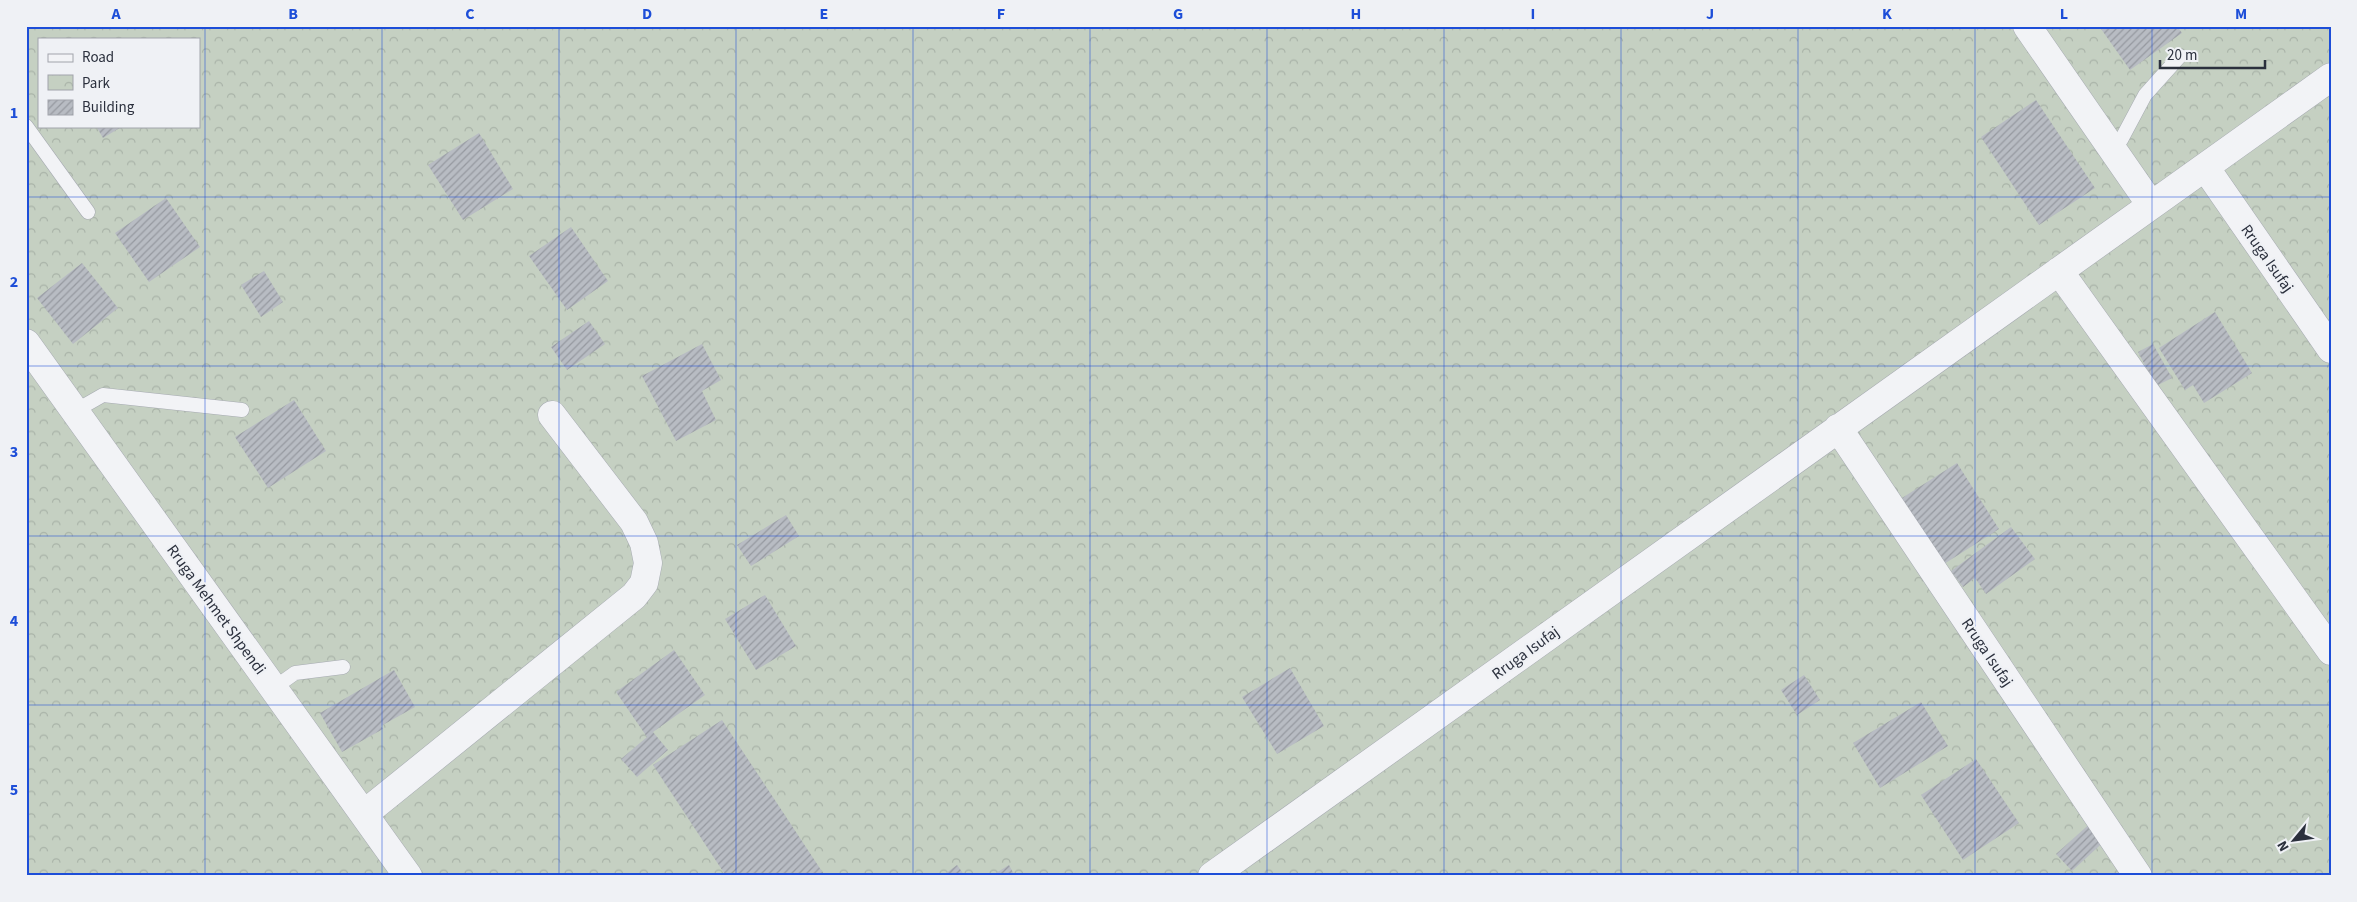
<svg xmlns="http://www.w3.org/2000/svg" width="2357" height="902" viewBox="0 0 2357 902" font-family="'Source Sans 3',sans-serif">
<defs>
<pattern id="park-crowns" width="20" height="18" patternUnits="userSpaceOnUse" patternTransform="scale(1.25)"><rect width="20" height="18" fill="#c5d0c2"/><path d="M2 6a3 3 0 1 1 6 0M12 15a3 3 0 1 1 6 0" fill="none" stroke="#a9b3a8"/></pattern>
<pattern id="building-hatch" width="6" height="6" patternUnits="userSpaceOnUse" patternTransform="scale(1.25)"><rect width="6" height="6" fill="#b8bcc3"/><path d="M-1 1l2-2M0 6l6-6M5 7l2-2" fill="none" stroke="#9699a0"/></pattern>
</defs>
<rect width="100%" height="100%" fill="#e0e3e7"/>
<!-- park -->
<path fill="url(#park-crowns)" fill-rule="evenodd" d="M26 26H2331V876H26ZM39 39H199V126H39Z"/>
<!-- building -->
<path fill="url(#building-hatch)" d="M2099 26H2177L2182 33 2130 70Z
M2036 100 2095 188 2039 225 1981 137Z
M96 126H123L103 138Z
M479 133 513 189 463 220 428 165Z
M166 198 200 247 149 282 115 233Z
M571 227 608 281 567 310 529 256Z
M82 263 118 308 73 344 37 298Z
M264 271 283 302 261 317 241 285Z
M2215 312 2252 373 2204 403 2193 385 2185 390 2159 348Z
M589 321 605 344 567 370 551 347Z
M702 344 721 380 702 391 716 420 676 441 642 376Z
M2153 344 2172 378 2156 386 2138 352Z
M294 400 326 451 268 488 235 437Z
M1957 463 1999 529 1944 564 1902 498Z
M786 515 799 536 751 566 737 545Z
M2011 527 2035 559 1986 594 1975 578 1963 587 1951 571Z
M765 595 796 646 756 670 725 619Z
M674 650 705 695 653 732 668 750 637 777 621 759 647 737 616 692Z
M1290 668 1324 726 1277 754 1242 697Z
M394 670 415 707 381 726 383 729 342 752 320 713Z
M1804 675 1820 700 1797 715 1781 690Z
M1921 702 1948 746 1880 788 1853 743Z
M722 720 825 876H726L653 765Z
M1976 759 2019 823 1963 860 1921 795Z
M2094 820 2109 837 2072 871 2056 854Z
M957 865 965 876H942Z
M1009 865 1015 876H991Z"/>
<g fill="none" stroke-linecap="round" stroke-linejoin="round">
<!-- service casing -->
<g stroke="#a6aab1" stroke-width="15">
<path id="service" d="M26 126 88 212
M2111 147 2121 140 2145 95 2180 56
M75 411 103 395 242 410
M274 688 295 673 343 667"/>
</g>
<!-- minor casing -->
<g stroke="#a6aab1" stroke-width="29">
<path id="minor" d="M2027 26 2151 205
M2205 167 2331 349
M2059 271 2331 651
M26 343 408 876
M1838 428 2138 876
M364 814 634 596 644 583 648 563 644 543 634 522 552 415
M1212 876 2331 77"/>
</g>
<!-- service -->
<use href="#service" stroke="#f2f3f6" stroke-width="14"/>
<!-- minor -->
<use href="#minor" stroke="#f2f3f6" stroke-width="28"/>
</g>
<!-- grid -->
<path fill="none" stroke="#1d4ed8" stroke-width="1" stroke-opacity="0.55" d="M205 26V876M382 26V876M559 26V876M736 26V876M913 26V876M1090 26V876M1267 26V876M1444 26V876M1621 26V876M1798 26V876M1975 26V876M2152 26V876M26 197H2331M26 366H2331M26 536H2331M26 705H2331"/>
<g text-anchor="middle" stroke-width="4.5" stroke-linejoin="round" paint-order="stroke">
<!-- street labels -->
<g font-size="16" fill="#2b303d" stroke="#eff1f5">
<text transform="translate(2268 258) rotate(55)" y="6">Rruga Isufaj</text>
<text transform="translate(217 609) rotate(54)" y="6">Rruga Mehmet Shpendi</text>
<text transform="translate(1525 652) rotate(-36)" y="6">Rruga Isufaj</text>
<text transform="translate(1988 652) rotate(56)" y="6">Rruga Isufaj</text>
</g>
</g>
<!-- border -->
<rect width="2357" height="902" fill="none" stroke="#eff1f5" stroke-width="55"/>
<!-- legend -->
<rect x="38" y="38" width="162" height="90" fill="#eff1f5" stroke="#a1a4ab"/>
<rect x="48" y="54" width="25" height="8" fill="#f2f3f6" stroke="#a1a4ab"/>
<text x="82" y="62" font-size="15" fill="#2b303d">Road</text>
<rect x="48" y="75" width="25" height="15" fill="url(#park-crowns)" stroke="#a1a4ab"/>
<text x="82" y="88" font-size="15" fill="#2b303d">Park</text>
<rect x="48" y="100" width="25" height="15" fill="url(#building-hatch)" stroke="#a1a4ab"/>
<text x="82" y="112" font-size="15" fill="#2b303d">Building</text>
<!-- north arrow -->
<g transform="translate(2294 840) rotate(241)" stroke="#eff1f5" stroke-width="4" paint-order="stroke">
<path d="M0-4L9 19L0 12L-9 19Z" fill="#2b303d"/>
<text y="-8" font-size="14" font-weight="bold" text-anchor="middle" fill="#2b303d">N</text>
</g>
<!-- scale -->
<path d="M2160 60v8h105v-8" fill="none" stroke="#2b303d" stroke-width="2.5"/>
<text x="2167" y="60" font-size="15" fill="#2b303d" stroke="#eff1f5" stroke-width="4" paint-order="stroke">20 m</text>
<rect x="28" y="28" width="2302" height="846" fill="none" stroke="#1d4ed8" stroke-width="2"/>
<g font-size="16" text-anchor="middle" font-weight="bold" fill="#1d4ed8">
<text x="116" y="19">A</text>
<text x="293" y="19">B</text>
<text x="470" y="19">C</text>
<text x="647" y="19">D</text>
<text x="824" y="19">E</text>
<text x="1001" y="19">F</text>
<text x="1178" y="19">G</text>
<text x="1356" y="19">H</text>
<text x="1533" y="19">I</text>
<text x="1710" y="19">J</text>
<text x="1887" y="19">K</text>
<text x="2064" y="19">L</text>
<text x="2241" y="19">M</text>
<text x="14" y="118">1</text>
<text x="14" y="287">2</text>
<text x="14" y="457">3</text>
<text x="14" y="626">4</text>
<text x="14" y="795">5</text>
</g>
</svg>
